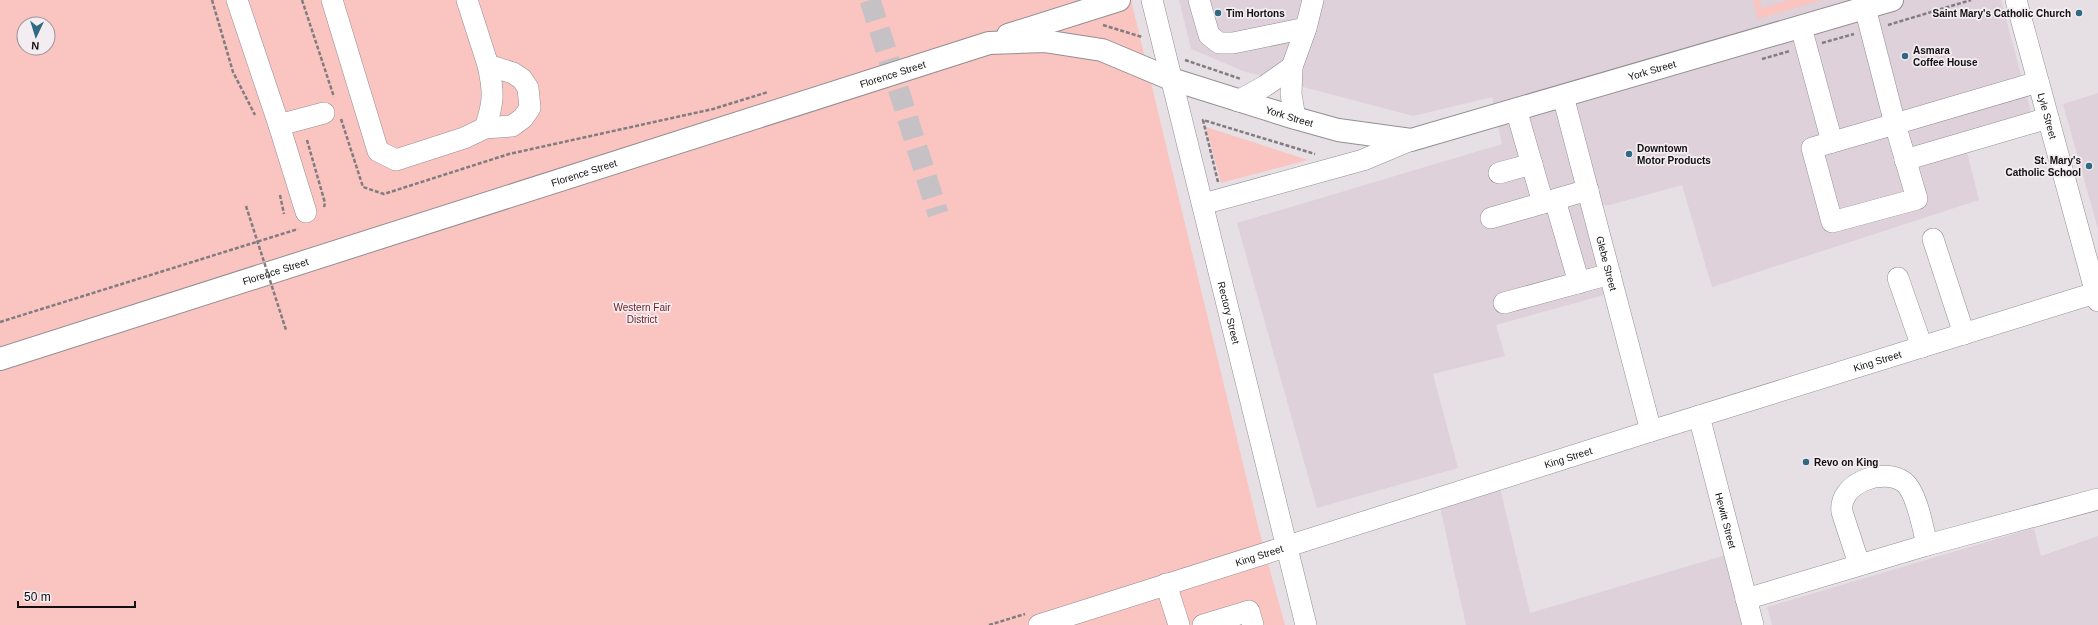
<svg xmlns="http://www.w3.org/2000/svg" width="2098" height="625" viewBox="0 0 2098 625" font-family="Helvetica,sans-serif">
<rect width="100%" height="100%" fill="#e6e0e4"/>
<!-- built -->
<path fill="#ded1da" d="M1179 0H2001L2034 123 1966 148 1979 200 1712 287 1682 185 1610 205H1599L1583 210 1604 295 1496 325 1505 356 1433 374 1458 468 1317 508 1237 223 1502 144 1492 97 1413 116 1243 71 1191 49Z
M2098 93V229L2063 104Z
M1500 488 1530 613 1729 554 1741 625H1466L1440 507Z
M2034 528 2041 556 2098 536V625H1772L1767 607Z"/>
<!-- green -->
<path fill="#fac4c1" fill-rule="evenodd" d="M0 0H1131L1259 530 1285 625H0ZM24 24H48V48H24Z
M1753 0H1759L1762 8 1790 0H1822L1758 19Z
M1206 127 1308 160 1221 183Z"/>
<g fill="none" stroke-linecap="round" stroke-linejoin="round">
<!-- minor-tunnel -->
<path stroke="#c6c1c4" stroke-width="21" stroke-dasharray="21 10" stroke-linecap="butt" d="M870 0 938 214"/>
<!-- minor casing -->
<g stroke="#948e92" stroke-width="22">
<g id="minor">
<path d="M237 0 279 125 324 113"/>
<path d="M332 0 378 151 396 160 464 138 485 128 512 126 523 118 530 108 528 88 522 79 513 73 488 65 467 0"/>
<path id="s1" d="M1152 0 1306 625"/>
<path d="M1199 0 1209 35 1219 43H1233L1306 28"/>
<path d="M1863 0 1895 124 2038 82"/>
<path id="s2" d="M2016 0 2098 301"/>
<path d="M1801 27 1832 142"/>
<path id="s3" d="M1563 96 1651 431"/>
<path d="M1238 101 1265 86 1292 67"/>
<path d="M1516 109 1543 203"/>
<path d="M1295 118 1291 94 1292 67 1306 28 1313 0"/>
<path d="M1895 124 1917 199 1832 222 1812 148Z"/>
<path d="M279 125 306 212"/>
<path d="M485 128C494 102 494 92 488 65"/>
<path d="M1905 160 2048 118"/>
<path d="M1499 173 1532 164"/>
<path d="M1555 200 1579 283"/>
<path d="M1203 204 1363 160 1411 140"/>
<path d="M1491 218 1588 190"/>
<path d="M1933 239 1964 334"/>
<path d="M1898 278 1922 347"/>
<path d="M1504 303 1610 274"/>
<path id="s4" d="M1699 416 1753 625"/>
<path d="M1927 545 2098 499"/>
<path d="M1166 584 1179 625"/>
<path d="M1746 599 1927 545C1923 529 1917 492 1904 482 1883 467 1838 483 1842 512L1859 564"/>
<path id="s5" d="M1039 625 1651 431 2098 292"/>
<path d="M1203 625 1249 611 1253 625"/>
</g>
</g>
<!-- major casing -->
<g stroke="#948e92" stroke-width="24">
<g id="major">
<path d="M1008 35 1119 0"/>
<path id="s6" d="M0 359 989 43 1044 41 1102 50 1171 79 1295 118 1338 130 1411 140 1892 0"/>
</g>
</g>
<!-- path -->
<path stroke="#817c7f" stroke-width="2.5" stroke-dasharray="4 2" stroke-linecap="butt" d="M212 0 233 72 255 115
M302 0 334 97
M1103 25 1142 37
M1888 25 1971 0
M1822 43 1854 34
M1762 59 1790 51
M1185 60 1241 79
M341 119 363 187 384 194 509 154 713 109 768 92
M307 140 325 203 324 207
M1218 182 1203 120 1315 154
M280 195 284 214
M0 322 298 229
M989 625 1025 614"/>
<!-- minor -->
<use href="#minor" stroke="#fff" stroke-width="21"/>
<!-- major -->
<use href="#major" stroke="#fff" stroke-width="22"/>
<!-- path-bridge -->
<path stroke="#817c7f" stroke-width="2.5" stroke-dasharray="4 2" stroke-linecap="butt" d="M246 206 286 330"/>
</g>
<!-- markers -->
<g fill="#2f6982" stroke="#f3edf1" stroke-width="1.5">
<circle cx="1218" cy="13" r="4"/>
<circle cx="2079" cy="13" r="4"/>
<circle cx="1905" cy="56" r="4"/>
<circle cx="1629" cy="154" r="4"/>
<circle cx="2089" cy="166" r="4"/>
<circle cx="1806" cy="462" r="4"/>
</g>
<g text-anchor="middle" stroke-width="3.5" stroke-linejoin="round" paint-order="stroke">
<!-- poi labels -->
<g font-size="10" font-weight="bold" fill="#110f10" stroke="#f3edf1" text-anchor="start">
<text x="1226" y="17">Tim Hortons</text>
<text x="2071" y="17" text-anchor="end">Saint Mary's Catholic Church</text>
<text x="1913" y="54">Asmara<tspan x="1913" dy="12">Coffee House</tspan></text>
<text x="1637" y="152">Downtown<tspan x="1637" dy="12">Motor Products</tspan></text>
<text x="2081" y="164" text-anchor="end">St. Mary's<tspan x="2081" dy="12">Catholic School</tspan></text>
<text x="1814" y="466">Revo on King</text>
</g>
<!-- street labels -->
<g font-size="10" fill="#110f10" stroke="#f3edf1">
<text dy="4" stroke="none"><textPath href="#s6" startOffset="1726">York Street</textPath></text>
<text dy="4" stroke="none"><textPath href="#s6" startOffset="937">Florence Street</textPath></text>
<text dy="4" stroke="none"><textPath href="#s6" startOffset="1351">York Street</textPath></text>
<text dy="4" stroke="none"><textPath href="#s2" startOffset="120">Lyle Street</textPath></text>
<text dy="4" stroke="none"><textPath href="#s6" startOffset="613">Florence Street</textPath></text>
<text dy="4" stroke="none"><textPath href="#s3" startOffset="173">Glebe Street</textPath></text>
<text dy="4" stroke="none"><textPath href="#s6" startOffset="289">Florence Street</textPath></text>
<text dy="4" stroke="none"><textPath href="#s1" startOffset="322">Rectory Street</textPath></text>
<text dy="4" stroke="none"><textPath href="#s5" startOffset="879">King Street</textPath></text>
<text dy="4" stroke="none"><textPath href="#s5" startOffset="555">King Street</textPath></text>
<text dy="4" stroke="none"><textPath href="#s4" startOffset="108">Hewitt Street</textPath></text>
<text dy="4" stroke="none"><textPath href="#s5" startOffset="231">King Street</textPath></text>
</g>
<!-- park labels -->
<g font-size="10" fill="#6f1c21" stroke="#f3edf1">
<text x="642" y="311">Western Fair<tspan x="642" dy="12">District</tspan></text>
</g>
</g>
<!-- north arrow -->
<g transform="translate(36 36) rotate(184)"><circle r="19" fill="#f3edf1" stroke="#999497"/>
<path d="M0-3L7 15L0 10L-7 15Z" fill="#2f6982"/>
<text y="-6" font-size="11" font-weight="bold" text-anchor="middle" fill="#110f10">N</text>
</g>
<!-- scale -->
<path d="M18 601v6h117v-6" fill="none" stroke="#110f10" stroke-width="2"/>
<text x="24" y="601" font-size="12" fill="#110f10" stroke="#f3edf1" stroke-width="3" paint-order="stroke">50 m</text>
</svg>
